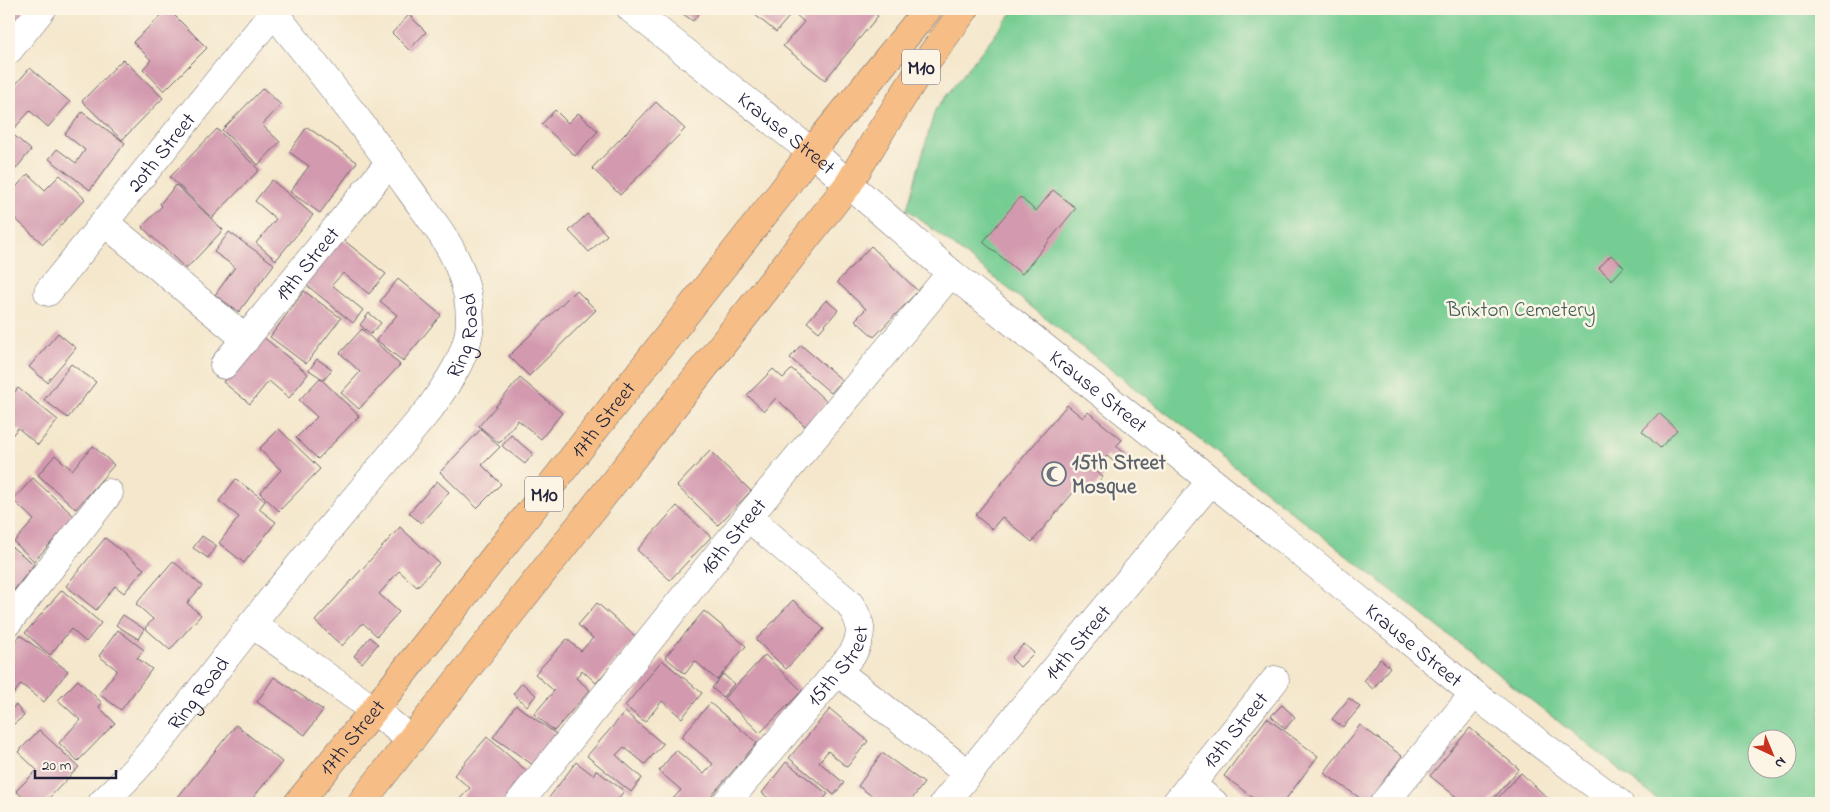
<svg xmlns="http://www.w3.org/2000/svg" width="1830" height="812" viewBox="0 0 1830 812" font-family="'Indie Flower',sans-serif">
<rect width="100%" height="100%" fill="#fcf5e5"/>
<filter id="ink" filterUnits="userSpaceOnUse"><feTurbulence type="fractalNoise" baseFrequency=".02" numOctaves="2"/><feDisplacementMap in="SourceGraphic" scale="10" xChannelSelector="R" yChannelSelector="G"/><feConvolveMatrix kernelMatrix="1 2 1 2 8 2 1 2 1" color-interpolation-filters="sRGB"/></filter>
<filter id="wash" filterUnits="userSpaceOnUse"><feTurbulence type="fractalNoise" baseFrequency=".0096" numOctaves="4" result="noise"/><feDisplacementMap in="SourceGraphic" scale="20" xChannelSelector="R" yChannelSelector="G"/><feGaussianBlur stdDeviation="1.12" result="paint"/><feColorMatrix in="noise" values="0 0 0 0 0 0 0 0 0 0 0 0 0 0 0 0 0 1.4 0 .05"/><feComposite in="paint" operator="in"/></filter>
<g filter="url(#wash)">
<rect width="100%" height="100%" fill="#f4e7cc"/>
<!-- green -->
<path fill="#76cd93" stroke="#4c7867" fill-rule="evenodd" d="M1015 9H1821V803H1662L907 209 935 110ZM1758 740H1788V770H1758Z"/>
<g id="blocks">
<!-- building -->
<path fill="#d39aaf" d="M9 9H19L24 13 9 29Z
M168 9 207 48 164 91 143 69 151 60 133 42Z
M676 9H702L693 21Z
M748 9H869L878 16 825 80 783 46 804 22 793 12 776 32Z
M409 15 426 32 409 50 392 33Z
M123 59 163 98 122 140 82 101Z
M30 68 70 102 48 127 30 111 12 131 9 129V92Z
M263 88 281 105 262 125 280 142 258 165 222 130Z
M656 102 685 129 620 195 592 168Z
M555 110 568 123 578 113 598 131 575 156 542 124Z
M82 112 125 143 90 190 49 159 57 149 76 163 85 150 65 134Z
M307 127 357 162 320 213 290 192 309 166 289 152Z
M217 129 259 170 212 218 170 177Z
M9 131 31 150 14 171 9 167Z
M28 174 45 190 60 175 85 199 43 244 9 213V195Z
M272 180 313 215 276 260 256 243 276 219 255 201Z
M176 185 223 230 186 269 142 227 162 206 160 204Z
M1053 190 1076 208 1022 274 983 242 1020 197 1036 211Z
M587 214 607 235 589 252 569 231Z
M229 232 274 264 239 312 215 295 235 267 214 252Z
M341 238 386 274 369 294 343 273 332 285 363 310 353 323 304 283Z
M871 246 918 291 874 337 855 320 866 309 837 282Z
M1611 255 1624 267 1612 280 1599 268Z
M398 279 441 315 403 361 376 340 397 315 380 301Z
M576 290 596 310 529 376 509 356Z
M304 291 341 318 306 364 270 337Z
M826 300 838 310 819 332 807 322Z
M369 313 381 323 371 334 360 325Z
M362 329 400 365 359 409 341 393 360 372 340 353Z
M58 333 76 348 47 382 29 367Z
M261 335 308 374 289 398 269 381 250 404 223 382Z
M801 345 842 380 831 393 790 358Z
M317 359 332 369 324 380 309 370Z
M71 364 96 382 68 418 44 400Z
M773 369 783 378 792 369 827 402 805 426 776 398 764 411 747 395Z
M320 378 359 416 318 459 296 438 317 417 299 400Z
M520 378 562 413 541 439 518 420 499 443 479 426Z
M18 388 58 420 38 445 18 428 9 439V399Z
M1067 405 1083 418 1088 412 1122 440 1116 446 1130 457 1122 468 1107 456 1095 470 1103 477 1091 491 1081 483 1032 542 1002 517 992 529 975 515Z
M1659 413 1677 430 1660 448 1642 431Z
M279 429 320 469 279 511 260 493 281 470 259 449Z
M481 429 500 447 482 465 501 484 477 508 440 472Z
M511 435 533 454 525 464 502 446Z
M93 446 114 465 76 509 38 475 55 455 72 470Z
M710 451 751 491 718 525 677 486Z
M33 478 75 517 34 561 14 542 34 520 13 500Z
M236 479 265 501 259 509 276 522 244 563 219 543 239 517 219 501Z
M437 481 449 492 421 523 409 513Z
M677 506 711 537 670 580 637 550Z
M400 527 439 563 417 587 399 571 379 594 399 612 377 636 363 623 342 646 315 621Z
M202 536 217 546 208 558 193 548Z
M105 538 144 569 124 593 115 586 96 610 66 586Z
M9 545 34 564 9 597Z
M173 561 202 586 187 603 201 615 170 650 145 628 153 619 136 604Z
M62 590 101 623 86 642 71 629 50 655 25 633Z
M793 600 824 629 786 669 756 640Z
M597 603 636 637 596 683 582 670 576 678 590 690 554 731 534 714 554 691 535 674 567 639 581 651 593 638 578 625Z
M704 611 746 646 717 680 695 661 685 674 665 657Z
M123 615 144 629 138 639 116 625Z
M118 630 144 650 137 658 152 669 121 710 99 694 117 670 99 656Z
M20 635 68 671 44 702 21 684 9 700V650Z
M370 637 378 644 362 663 354 656Z
M1024 644 1034 653 1020 667 1011 658Z
M765 655 802 691 760 733 724 698Z
M1380 659 1390 667 1373 689 1364 681Z
M662 660 702 693 682 718 662 701 645 722 625 706Z
M723 674 734 684 723 697 712 688Z
M274 677 323 710 305 735 257 702Z
M78 680 102 703 99 707 115 723 78 761 59 743 80 720 58 700Z
M522 683 536 695 527 706 513 694Z
M1349 698 1360 707 1343 727 1332 719Z
M710 703 757 743 705 803H669L681 790 659 771 676 750 704 774 713 764 681 737Z
M16 705 24 716 9 728V711Z
M516 705 556 734 533 765 493 737Z
M1282 705 1295 717 1285 729 1271 716Z
M830 709 868 741 847 767 828 751 819 762 844 783 834 795 789 758Z
M625 712 663 744 645 764 624 747 616 755 642 778 631 792 587 756Z
M1267 718 1318 756 1283 803H1260L1224 776Z
M236 725 282 762 249 803H173Z
M1360 725 1402 756 1367 803 1324 773Z
M1470 728 1519 769 1490 803H1464L1430 776Z
M39 730 79 767 44 803H29L16 791 37 770 18 752Z
M487 737 528 772 502 803H456L470 788 454 775Z
M882 753 924 783 909 803H882L858 786Z
M576 762 593 775 596 770 624 791 615 803H545Z
M786 762 828 794 820 803H790L784 799 781 803H775L762 793Z
M1521 773 1553 803H1493Z"/>
</g>
</g>
<g filter="url(#ink)">
<use href="#blocks" fill-opacity="0" stroke="#6c676e" stroke-width="1"/>
<g fill="none" stroke-linecap="round" stroke-linejoin="round">
<!-- minor casing -->
<g stroke="#6c676e" stroke-width="29">
<g id="minor">
<path id="s1" d="M631 9 819 158 951 273 1340 584 1474 694 1619 803"/>
<path d="M9 50 42 9"/>
<path d="M104 222 246 339"/>
<path id="s2" d="M48 292 274 12"/>
<path id="s3" d="M224 365 390 162"/>
<path d="M9 621 109 493"/>
<path d="M252 624 374 710 411 740"/>
<path d="M837 671 968 774"/>
<path d="M1191 785 1214 803"/>
<path id="s4" d="M102 803C157 752 201 688 248 629 307 554 370 481 431 407 448 382 469 354 470 322 470 304 466 284 459 267 448 239 427 214 410 190 366 128 318 69 271 9"/>
<path id="s5" d="M519 803 748 517 951 273"/>
<path id="s6" d="M726 803 853 653C864 632 862 622 849 603L748 517"/>
<path id="s7" d="M944 803 1211 481"/>
<path id="s8" d="M1176 803 1275 680"/>
<path d="M1384 803 1474 694"/>
</g>
</g>
<!-- primary casing -->
<g stroke="#6c676e" stroke-width="29">
<g id="primary">
<path id="s9" d="M298 803 374 710 780 194 811 152 928 9"/>
<path d="M361 803 848 185 882 129 920 70 965 9"/>
</g>
</g>
<!-- minor -->
<use href="#minor" stroke="#fff" stroke-width="28"/>
<!-- primary -->
<use href="#primary" stroke="#f6be86" stroke-width="28"/>
</g>
</g>
<!-- icons -->
<defs>
<g id="mosque-ring" transform="scale(1.25)"><circle r="9.5" fill="#fcf5e5" stroke="#6b7280" stroke-width="1.5"/><path d="M3.5-4.9A6 6 0 1 0 3.5 4.9A5 5 0 1 1 3.5-4.9Z" fill="#6b7280"/></g>
</defs>
<g fill-rule="evenodd">
<use href="#mosque-ring" x="1054" y="474"/>
</g>
<g text-anchor="middle" stroke-width="5" stroke-linejoin="round" paint-order="stroke">
<!-- shield labels -->
<g fill="#fcf5e5" stroke="#63616e" stroke-width="1">
<rect x="902" y="49.5" width="38" height="35" rx="4"/>
<rect x="525" y="476.5" width="38" height="35" rx="4"/>
</g>
<g font-size="20" font-weight="bold" fill="#22223b">
<text x="921" y="74">M10</text>
<text x="544" y="501">M10</text>
</g>
<!-- street labels -->
<g font-size="21" fill="#22223b" stroke="#fcf5e5">
<text dy="7" stroke="none"><textPath href="#s1" startOffset="199">Krause Street</textPath></text>
<text dy="7" stroke="none"><textPath href="#s2" startOffset="180">20th Street</textPath></text>
<text dy="7" stroke="none"><textPath href="#s3" startOffset="131">19th Street</textPath></text>
<text dy="7" stroke="none"><textPath href="#s4" startOffset="595">Ring Road</textPath></text>
<text dy="7" stroke="none"><textPath href="#s1" startOffset="604">Krause Street</textPath></text>
<text dy="7" stroke="none"><textPath href="#s9" startOffset="490">17th Street</textPath></text>
<text dy="7" stroke="none"><textPath href="#s5" startOffset="342">16th Street</textPath></text>
<text dy="7" stroke="none"><textPath href="#s7" startOffset="209">14th Street</textPath></text>
<text dy="7" stroke="none"><textPath href="#s1" startOffset="1009">Krause Street</textPath></text>
<text dy="7" stroke="none"><textPath href="#s6" startOffset="178">15th Street</textPath></text>
<text dy="7" stroke="none"><textPath href="#s4" startOffset="146">Ring Road</textPath></text>
<text dy="7" stroke="none"><textPath href="#s8" startOffset="94">13th Street</textPath></text>
<text dy="7" stroke="none"><textPath href="#s9" startOffset="85">17th Street</textPath></text>
</g>
<!-- park labels -->
<g font-size="21" fill="#3f5e5a" stroke="#fcf5e5">
<text x="1521" y="316">Brixton Cemetery</text>
</g>
<!-- worship labels -->
<g font-size="21" font-weight="bold" fill="#5b616d" stroke="#fcf5e5" text-anchor="start">
<text x="1072" y="469">15th Street<tspan x="1072" dy="24">Mosque</tspan></text>
</g>
</g>
<!-- margin -->
<rect width="1830" height="812" fill="none" stroke="#fcf5e5" stroke-width="30"/>
<!-- north arrow -->
<g transform="translate(1772 754) rotate(136)"><circle r="24" fill="#fcf5e5" stroke="#a5a1a1"/>
<path d="M0-4L9 19L0 12L-9 19Z" fill="#c8321e"/>
<text y="-8" font-size="14" font-weight="bold" text-anchor="middle" fill="#22223b">N</text>
</g>
<!-- scale -->
<path d="M35 770v8h81v-8" fill="none" stroke="#22223b" stroke-width="2.5"/>
<text x="42" y="770" font-size="15" fill="#22223b" stroke="#fcf5e5" stroke-width="4" paint-order="stroke">20 m</text>
</svg>
